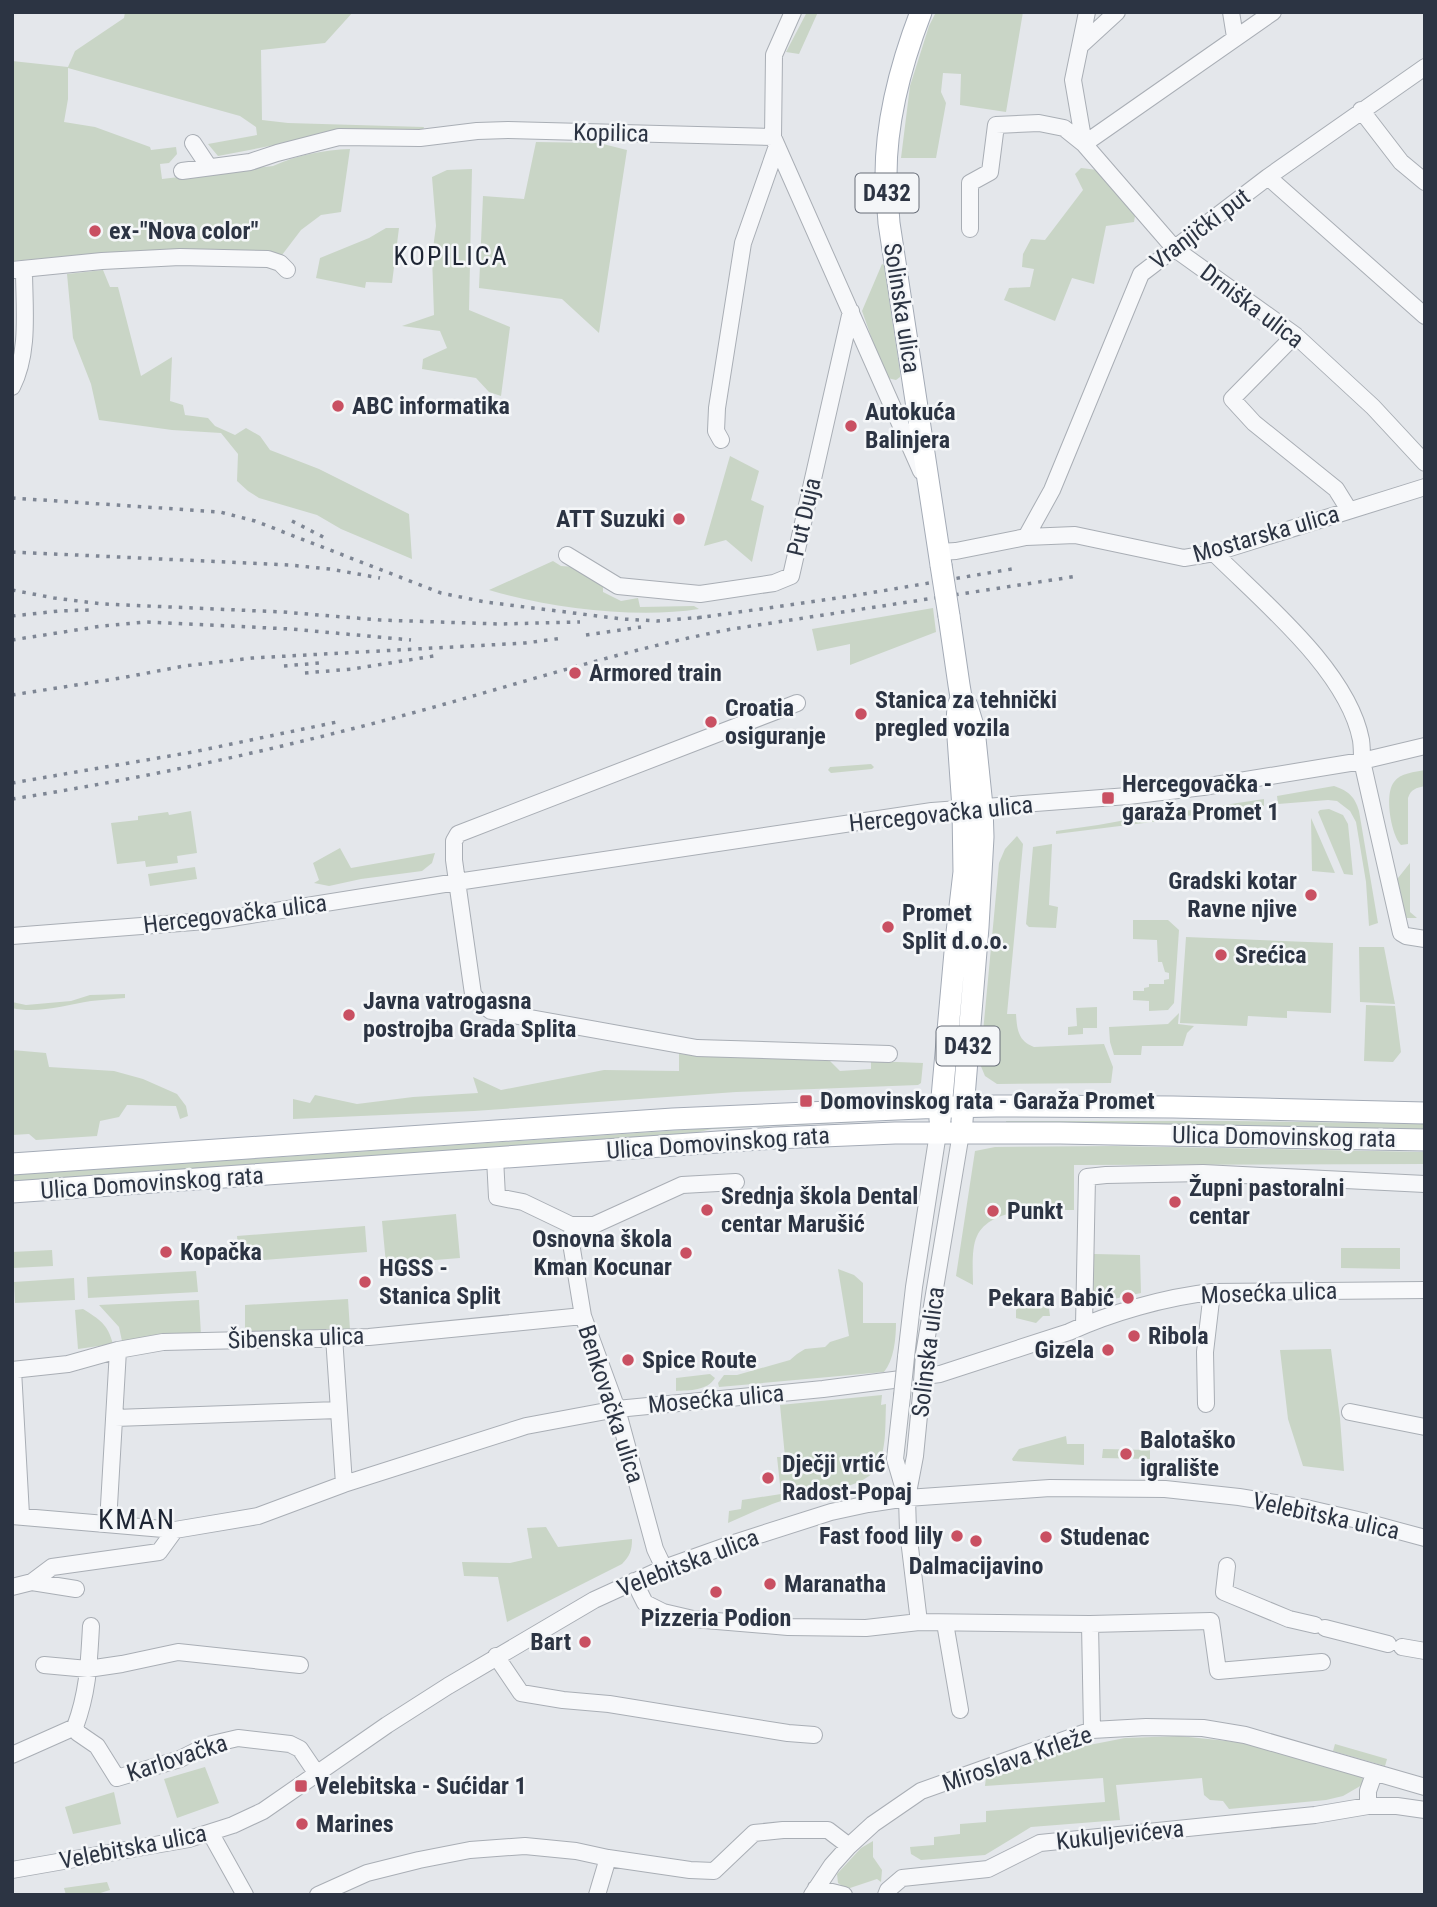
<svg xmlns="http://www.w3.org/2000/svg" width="1437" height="1907" viewBox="0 0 1437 1907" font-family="'Roboto Condensed',sans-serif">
<rect width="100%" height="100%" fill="#e4e7eb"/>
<!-- green -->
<path fill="#c9d5c6" d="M125 12H353L325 43 261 50 262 120 288 123 424 127 423 130H333L327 135 218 156 208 144 257 135 256 127 240 116 68 68V99L64 122 95 127 150 147 151 150 176 147 177 154 169 163 160 164 162 179 273 166C297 155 324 150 350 149L341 212 321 215 301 230 282 255 267 250 106 253 12 261V61L68 67 75 51 124 18Z
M807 12H818L799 54 786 52Z
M936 12H1023L1006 112 960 105 961 74 943 73 941 92 946 103 936 158H901L910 86 929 26Z
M536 142 599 143 627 150 599 333 562 299 479 288 483 196 524 199Z
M1081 168 1098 170 1135 216 1134 222 1106 226 1094 284 1072 278 1055 321 1004 300 1009 288 1030 287 1034 269 1022 267 1023 254 1031 239 1045 240 1083 190 1075 174Z
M472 169 469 310 510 327 501 396 489 392 476 378 422 369 423 359 447 348 440 331 402 326 434 315 432 256 436 226 432 177 447 170Z
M386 228H399L392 283 366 282 365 288 316 278 320 258 369 238Z
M882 264 884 265 900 372V377L896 380 887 378 880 362 862 311Z
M103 270 110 287H118L141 376 172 357 170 401 183 405 185 415 208 418 215 426 235 435 246 428 260 436 270 450 319 469 409 514 412 559 341 529 317 515 259 498 248 491 237 481 238 454 221 433 172 430 99 420 91 384 73 338 67 274Z
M730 456 759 471 751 500 764 506 752 562 726 540 704 546Z
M553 561 561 566 576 567 603 585V592L621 601 638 598 640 607 694 606 699 609C636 619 550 608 489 590Z
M933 608 936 632 850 665V644L817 651 812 629Z
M871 764 874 767 872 769 831 773 828 770 830 767Z
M1425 770V786C1416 788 1411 789 1408 798V844L1401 845C1391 835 1384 794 1394 782 1400 773 1415 772 1425 770Z
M1334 786C1349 791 1355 797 1359 811L1378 923 1369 926 1366 882 1356 822 1350 811 1337 801 1328 800 1278 804 1277 796Z
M1264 799V806L1179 817 1178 812Z
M1329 809 1343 815 1348 824 1353 875 1344 874 1318 812 1320 810Z
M191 811 197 853 177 856 178 863 146 867 145 861 117 864 111 823 138 820V816L168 812 169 815Z
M1159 814 1160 821 1056 834V831L1098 825Z
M1311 818 1335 873 1312 871Z
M1017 836 1023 844 1007 1014H1016C1017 1029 1018 1041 1034 1047L1104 1044 1113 1067 1111 1083 997 1084 985 1076 980 1064 999 863 1005 849Z
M1052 844 1049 905 1058 907 1056 928 1029 927 1026 924 1033 847Z
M340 848 351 868 435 853 432 863 422 871 361 879 329 886 314 883 319 880 313 863Z
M1410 863V912L1417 918H1406L1404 915 1398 883V878Z
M195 867 197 879 150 886 148 874Z
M1133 920H1168L1179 930 1174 1003 1168 1010 1149 1011V1001L1133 1000V991H1144V988L1149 987V984H1164V980L1169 979V973L1165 972 1162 962H1158L1157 940 1133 939Z
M1186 937 1333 943 1331 1013 1287 1011V1018L1248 1016 1247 1026 1180 1023Z
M1359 947H1384L1395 1004 1360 1002Z
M125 994V998C113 999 102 1000 91 1001 65 1005 38 1014 12 1008V1002L26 1005 71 1001 90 995Z
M1366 1005 1395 1006 1401 1052 1393 1062 1364 1061Z
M1097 1007V1028H1083V1034L1068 1035V1027L1077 1026 1076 1008Z
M1179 1013 1178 1024 1194 1026 1187 1033 1183 1046H1142L1141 1055H1114L1110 1042 1109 1027 1168 1024Z
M12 1050 46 1053 49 1067 114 1071 143 1079 177 1094 186 1106 188 1116 180 1119 176 1106 127 1105 119 1117 100 1121 97 1136 36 1140 29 1134 12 1135Z
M679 1054 830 1061 840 1071 871 1069V1061L923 1063 921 1083 918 1085 736 1092 474 1111 293 1119V1099L310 1103 315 1095 357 1104 413 1097 478 1093 473 1077 501 1090 604 1070 679 1071Z
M897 1117V1120L712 1129 686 1135 12 1183V1175L771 1124Z
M1006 1121H1232L1425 1124V1130L1007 1128Z
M1115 1146 1425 1152V1164L1074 1165V1210C1045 1210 992 1205 977 1236 971 1248 973 1272 973 1285L956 1276 975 1151 995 1147Z
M456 1214 460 1258 386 1264 382 1221Z
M365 1226 367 1252 239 1262 237 1236Z
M1341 1248H1400V1269L1341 1268Z
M52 1250 53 1266 13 1268 12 1252Z
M1094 1254 1140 1255 1141 1293 1100 1302 1092 1295Z
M838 1269 854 1275 863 1283V1323H896C896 1338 894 1360 884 1372L719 1387 718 1383 724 1375H737L790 1360 797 1354 805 1349 825 1347 830 1342 849 1336Z
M196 1271 198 1292 88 1298 87 1277Z
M74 1278 75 1300 15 1303 14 1282Z
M348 1299 350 1330 245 1331V1305Z
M199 1300 201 1335 122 1341 119 1327 99 1305Z
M1020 1301H1048L1050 1316H1043L1036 1323 1016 1318V1310L1020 1306Z
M83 1309C99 1319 108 1324 113 1344L78 1349 75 1310Z
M1331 1349 1340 1418 1344 1471 1303 1466 1288 1419 1280 1350Z
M710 1374 715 1378C707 1391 690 1390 676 1391V1378Z
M882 1395 881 1405 886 1404C885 1425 887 1451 876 1469 861 1491 809 1492 784 1500 765 1506 747 1515 728 1523L729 1511 741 1509 742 1500 781 1494 777 1457H785L780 1405Z
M1066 1436 1067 1444H1084V1465L1013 1461 1012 1459 1019 1449Z
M1103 1449 1150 1450V1459L1102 1458Z
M546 1527 558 1547 632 1539C632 1550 630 1556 622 1564L507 1622 498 1577 464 1576 462 1562 510 1563 532 1558 527 1528Z
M1179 1736 1247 1743 1363 1777 1362 1785 1343 1796 1326 1800 1229 1809 1223 1801 1210 1800 1204 1795 1202 1778 1116 1785 1120 1820 1031 1827 985 1855 921 1860 911 1854 910 1847 934 1845V1837L960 1834V1824L986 1822V1811L1105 1802 1103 1778 985 1786 986 1777 1031 1758 1084 1746 1125 1738Z
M1335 1744 1387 1759 1385 1766 1333 1751Z
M205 1767 219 1803 177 1818 164 1779Z
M114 1792 121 1824 73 1834 65 1807Z
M873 1841V1857L882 1870 881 1882 877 1879 847 1889 838 1883 837 1874 861 1848Z
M107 1882 110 1890 94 1895H66L64 1888Z"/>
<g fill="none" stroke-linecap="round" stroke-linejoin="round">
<!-- minor casing -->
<g stroke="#a9aeb5" stroke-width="18">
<path id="minor" d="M793 12 774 55 773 137 921 471
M1087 12 1073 80 1084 144 1273 12
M1231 12 1235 37
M1081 45 1117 12
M1361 110 1401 162 1425 182
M193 143 209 167
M182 171 250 162 277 153 339 137 420 138 477 131 508 130 773 137
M1268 177 1425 316
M970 229V183L990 172 996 125 1039 123 1064 128 1084 144 1175 249 1295 335 1373 407 1425 463
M12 270 102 261 180 257 268 259 280 263 287 270
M1295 335 1232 399 1254 423 1336 489 1349 510
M12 387C30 352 24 307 24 269
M721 440 716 431 717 408 743 243 777 146
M1026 537 1052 490 1141 274 1268 177 1425 67
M939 552 956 551 1026 537 1075 535 1184 558 1214 553 1425 487
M1214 553C1262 601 1348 671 1361 740 1362 747 1362 755 1362 761L1401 933 1406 936 1425 939
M567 555 618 586 700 594 774 583 791 576 851 311
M797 703 458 834 454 841V860L473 994 479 1002 491 1011 697 1048 889 1054
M12 936 219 920 457 882 932 811 1128 796 1203 787 1362 761 1425 746
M495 1158 497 1197 523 1202 571 1225H594L682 1185 736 1182
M570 1237 583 1316 617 1409 655 1549 664 1568
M1084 1325 1087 1177 1106 1175 1203 1173 1425 1184
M334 1337 344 1484
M924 1354 961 1133
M906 1357 914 1287 938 1133
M12 1370 68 1364 118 1350 163 1342 369 1337 583 1316
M13 1370 21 1515
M902 1396 895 1459 905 1493
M1206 1404 1205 1352 1212 1292
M1350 1412 1425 1427
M115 1418 338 1410
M12 1516 175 1530 258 1516 344 1484 526 1426 617 1409 823 1389 940 1374 1069 1332C1110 1313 1166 1297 1212 1292L1425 1290
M108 1523 118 1350
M1227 1566 1224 1592 1289 1619 1315 1625
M634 1581 645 1603 663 1612 693 1619 788 1627 866 1628 919 1622 1090 1624 1092 1730
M32 1582 52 1567 159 1552 175 1530
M12 1587 32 1582 76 1589
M919 1622 908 1531 907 1498 915 1456 921 1395
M945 1623 960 1710
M1090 1624 1211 1621 1218 1671 1322 1662
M1325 1628 1388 1644
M1402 1647 1425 1651
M496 1656 521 1693 563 1700 609 1704 788 1733 814 1735
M44 1665 88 1669 122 1664 178 1652 300 1665
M75 1727C88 1692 89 1663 91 1626
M12 1755 75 1727 78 1733 97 1746 117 1778 180 1759 208 1745 238 1738 290 1744 300 1749 317 1774
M1368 1806V1791L1374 1774
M211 1834 245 1895
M12 1870 189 1839 233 1825 263 1811 387 1725 448 1686 594 1600 664 1568 737 1542 831 1512 868 1504 907 1498 1050 1488 1165 1489 1239 1497 1306 1508 1362 1521 1425 1538
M816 1888 844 1895
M318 1895 367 1873 419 1860 470 1850 525 1846 576 1851 608 1858 690 1870 714 1871 754 1833 783 1830H828L849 1846
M597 1895 608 1858
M812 1895 832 1865 849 1846 873 1824 921 1791 1092 1730 1146 1727 1203 1728 1245 1735 1425 1787
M886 1895 888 1890 902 1878 988 1869 1040 1843 1315 1815 1368 1806H1397L1425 1810"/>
</g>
<!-- major casing -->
<g stroke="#a4abb6" stroke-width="23">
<path id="major" d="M921 12C901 64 886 119 886 175 886 191 888 207 889 223L941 565
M949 616 959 685 961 697 967 706 974 729 982 806 983 837 978 927 962 1121
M940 1120 956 941 964 872 963 808 957 723 958 706 961 699
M12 1164 673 1119 942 1107 996 1106 1173 1107 1425 1113
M12 1192 775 1138 895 1133H1060L1425 1140"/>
</g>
<!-- minor -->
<use href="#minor" stroke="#f7f8fa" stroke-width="16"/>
<!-- major -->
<use href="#major" stroke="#fff" stroke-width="21"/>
<!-- rail -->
<path stroke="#7e8694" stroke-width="3.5" stroke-dasharray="3.5 7" stroke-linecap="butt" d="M12 498 220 512 255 521 441 593 485 602 622 619 657 621 704 617
M292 521 329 540
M12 552 289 565 330 569 380 578
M12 590 54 598 103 604 283 612 380 620 500 624 580 622
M12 616 59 611 89 610
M697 618 852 596 1012 569
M586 635 641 627
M12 640 102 626 146 622 291 629 411 640
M284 666 319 663
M305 673 352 669 440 655
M12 695 121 678 184 666 252 658 525 643 563 638
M12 783 193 752 337 722
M12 799C140 779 265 752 390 719 504 689 616 651 732 629L1078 576"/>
<!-- minor-bridge casing -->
<g stroke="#a9aeb5" stroke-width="18" stroke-linecap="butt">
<path id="minor-bridge" d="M921 1395 924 1354
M902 1396 906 1357"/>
</g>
<!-- major-bridge casing -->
<g stroke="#a4abb6" stroke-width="23" stroke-linecap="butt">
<path id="major-bridge" d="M941 565 949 616"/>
</g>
<!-- minor-bridge -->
<use href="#minor-bridge" stroke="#f7f8fa" stroke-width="16"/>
<!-- major-bridge -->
<use href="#major-bridge" stroke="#fff" stroke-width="21"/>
</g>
<!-- markers -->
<g fill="#c95062" stroke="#f4f6f8" stroke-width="2.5">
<circle cx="95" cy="231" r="7"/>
<circle cx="338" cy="406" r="7"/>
<circle cx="851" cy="426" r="7"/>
<circle cx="679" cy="519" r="7"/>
<circle cx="575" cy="673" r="7"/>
<circle cx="861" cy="714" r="7"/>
<circle cx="711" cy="722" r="7"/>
<rect x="1101" y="791" width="14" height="14" rx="3.5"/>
<circle cx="1311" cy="895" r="7"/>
<circle cx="888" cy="927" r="7"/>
<circle cx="1221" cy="955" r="7"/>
<circle cx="349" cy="1015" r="7"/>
<rect x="799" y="1094" width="14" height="14" rx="3.5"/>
<circle cx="1175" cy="1202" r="7"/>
<circle cx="707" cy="1210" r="7"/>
<circle cx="993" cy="1211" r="7"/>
<circle cx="166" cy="1252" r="7"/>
<circle cx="686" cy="1253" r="7"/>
<circle cx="365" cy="1282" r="7"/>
<circle cx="1128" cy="1298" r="7"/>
<circle cx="1134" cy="1336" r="7"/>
<circle cx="1108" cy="1350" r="7"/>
<circle cx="628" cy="1360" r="7"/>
<circle cx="1126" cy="1454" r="7"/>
<circle cx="768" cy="1478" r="7"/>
<circle cx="957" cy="1536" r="7"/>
<circle cx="1046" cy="1537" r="7"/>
<circle cx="976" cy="1541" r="7"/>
<circle cx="770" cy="1584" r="7"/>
<circle cx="716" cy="1592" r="7"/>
<circle cx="585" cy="1642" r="7"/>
<rect x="294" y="1779" width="14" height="14" rx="3.5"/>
<circle cx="302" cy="1824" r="7"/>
</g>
<g text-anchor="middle" stroke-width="5" stroke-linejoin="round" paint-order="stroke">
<!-- shield labels -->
<g fill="#f4f6f8" stroke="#686e79" stroke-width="2">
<rect x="855.5" y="173.5" width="63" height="39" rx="5"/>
<rect x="936.5" y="1026.5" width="63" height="39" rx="5"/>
</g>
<g font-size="23" font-weight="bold" fill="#2c3443">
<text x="887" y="201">D432</text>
<text x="968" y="1054">D432</text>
</g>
<!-- street labels -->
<g font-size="24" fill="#2c3443" stroke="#f4f6f8">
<text transform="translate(611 133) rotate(1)" y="8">Kopilica</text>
<text transform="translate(1200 229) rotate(-37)" y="8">Vranjički put</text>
<text transform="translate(1252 306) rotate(37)" y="8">Drniška ulica</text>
<text transform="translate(902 308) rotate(81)" y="8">Solinska ulica</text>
<text transform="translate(804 517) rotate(-77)" y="8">Put Duja</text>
<text transform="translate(1266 534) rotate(-16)" y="8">Mostarska ulica</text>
<text transform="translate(941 814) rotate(-6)" y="8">Hercegovačka ulica</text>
<text transform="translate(235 914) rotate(-7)" y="8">Hercegovačka ulica</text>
<text transform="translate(1284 1137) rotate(1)" y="8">Ulica Domovinskog rata</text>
<text transform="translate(718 1143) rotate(-4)" y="8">Ulica Domovinskog rata</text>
<text transform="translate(152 1183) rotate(-4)" y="8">Ulica Domovinskog rata</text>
<text transform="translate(1269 1293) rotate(-2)" y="8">Mosećka ulica</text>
<text transform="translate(296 1338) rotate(-2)" y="8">Šibenska ulica</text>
<text transform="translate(928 1352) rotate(-83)" y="8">Solinska ulica</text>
<text transform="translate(716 1399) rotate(-5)" y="8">Mosećka ulica</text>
<text transform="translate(611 1404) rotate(72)" y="8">Benkovačka ulica</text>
<text transform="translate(1326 1516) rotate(12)" y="8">Velebitska ulica</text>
<text transform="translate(688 1563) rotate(-21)" y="8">Velebitska ulica</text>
<text transform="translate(177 1758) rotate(-18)" y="8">Karlovačka</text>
<text transform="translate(1017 1759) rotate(-19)" y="8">Miroslava Krleže</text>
<text transform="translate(1120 1835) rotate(-6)" y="8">Kukuljevićeva</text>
<text transform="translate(133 1847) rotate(-11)" y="8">Velebitska ulica</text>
</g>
<!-- poi labels -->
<g font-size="24" font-weight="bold" fill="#2c3443" stroke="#f4f6f8" text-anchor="start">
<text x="109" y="239">ex-"Nova color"</text>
<text x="352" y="414">ABC informatika</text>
<text x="865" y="420">Autokuća<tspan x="865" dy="28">Balinjera</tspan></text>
<text x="665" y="527" text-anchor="end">ATT Suzuki</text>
<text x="589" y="681">Armored train</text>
<text x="875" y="708">Stanica za tehnički<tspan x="875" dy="28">pregled vozila</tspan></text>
<text x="725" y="716">Croatia<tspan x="725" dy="28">osiguranje</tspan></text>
<text x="1122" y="792">Hercegovačka -<tspan x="1122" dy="28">garaža Promet 1</tspan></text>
<text x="1297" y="889" text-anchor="end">Gradski kotar<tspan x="1297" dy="28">Ravne njive</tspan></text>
<text x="902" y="921">Promet<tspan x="902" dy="28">Split d.o.o.</tspan></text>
<text x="1235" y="963">Srećica</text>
<text x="363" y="1009">Javna vatrogasna<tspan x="363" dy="28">postrojba Grada Splita</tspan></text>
<text x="820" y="1109">Domovinskog rata - Garaža Promet</text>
<text x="1189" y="1196">Župni pastoralni<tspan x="1189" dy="28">centar</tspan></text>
<text x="721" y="1204">Srednja škola Dental<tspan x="721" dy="28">centar Marušić</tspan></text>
<text x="1007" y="1219">Punkt</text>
<text x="672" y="1247" text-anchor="end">Osnovna škola<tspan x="672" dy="28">Kman Kocunar</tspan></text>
<text x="180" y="1260">Kopačka</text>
<text x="379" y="1276">HGSS -<tspan x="379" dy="28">Stanica Split</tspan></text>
<text x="1114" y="1306" text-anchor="end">Pekara Babić</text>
<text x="1148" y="1344">Ribola</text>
<text x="1094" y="1358" text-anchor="end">Gizela</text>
<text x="642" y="1368">Spice Route</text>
<text x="1140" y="1448">Balotaško<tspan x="1140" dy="28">igralište</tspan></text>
<text x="782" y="1472">Dječji vrtić<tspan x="782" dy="28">Radost-Popaj</tspan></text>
<text x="943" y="1544" text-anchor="end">Fast food lily</text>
<text x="1060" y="1545">Studenac</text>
<text x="976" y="1574" text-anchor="middle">Dalmacijavino</text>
<text x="784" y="1592">Maranatha</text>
<text x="716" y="1626" text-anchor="middle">Pizzeria Podion</text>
<text x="571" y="1650" text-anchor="end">Bart</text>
<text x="315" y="1794">Velebitska - Sućidar 1</text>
<text x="316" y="1832">Marines</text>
</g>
<!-- neighbourhood labels -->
<g font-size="26" letter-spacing="2" fill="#1e2534" stroke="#f4f6f8">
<text x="451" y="265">KOPILICA</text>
</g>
<!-- quarter labels -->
<g font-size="28" letter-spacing="2" fill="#1e2534" stroke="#f4f6f8">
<text x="137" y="1529">KMAN</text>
</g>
</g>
<!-- border -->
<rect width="1437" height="1907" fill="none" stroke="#2c3443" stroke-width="28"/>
</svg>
